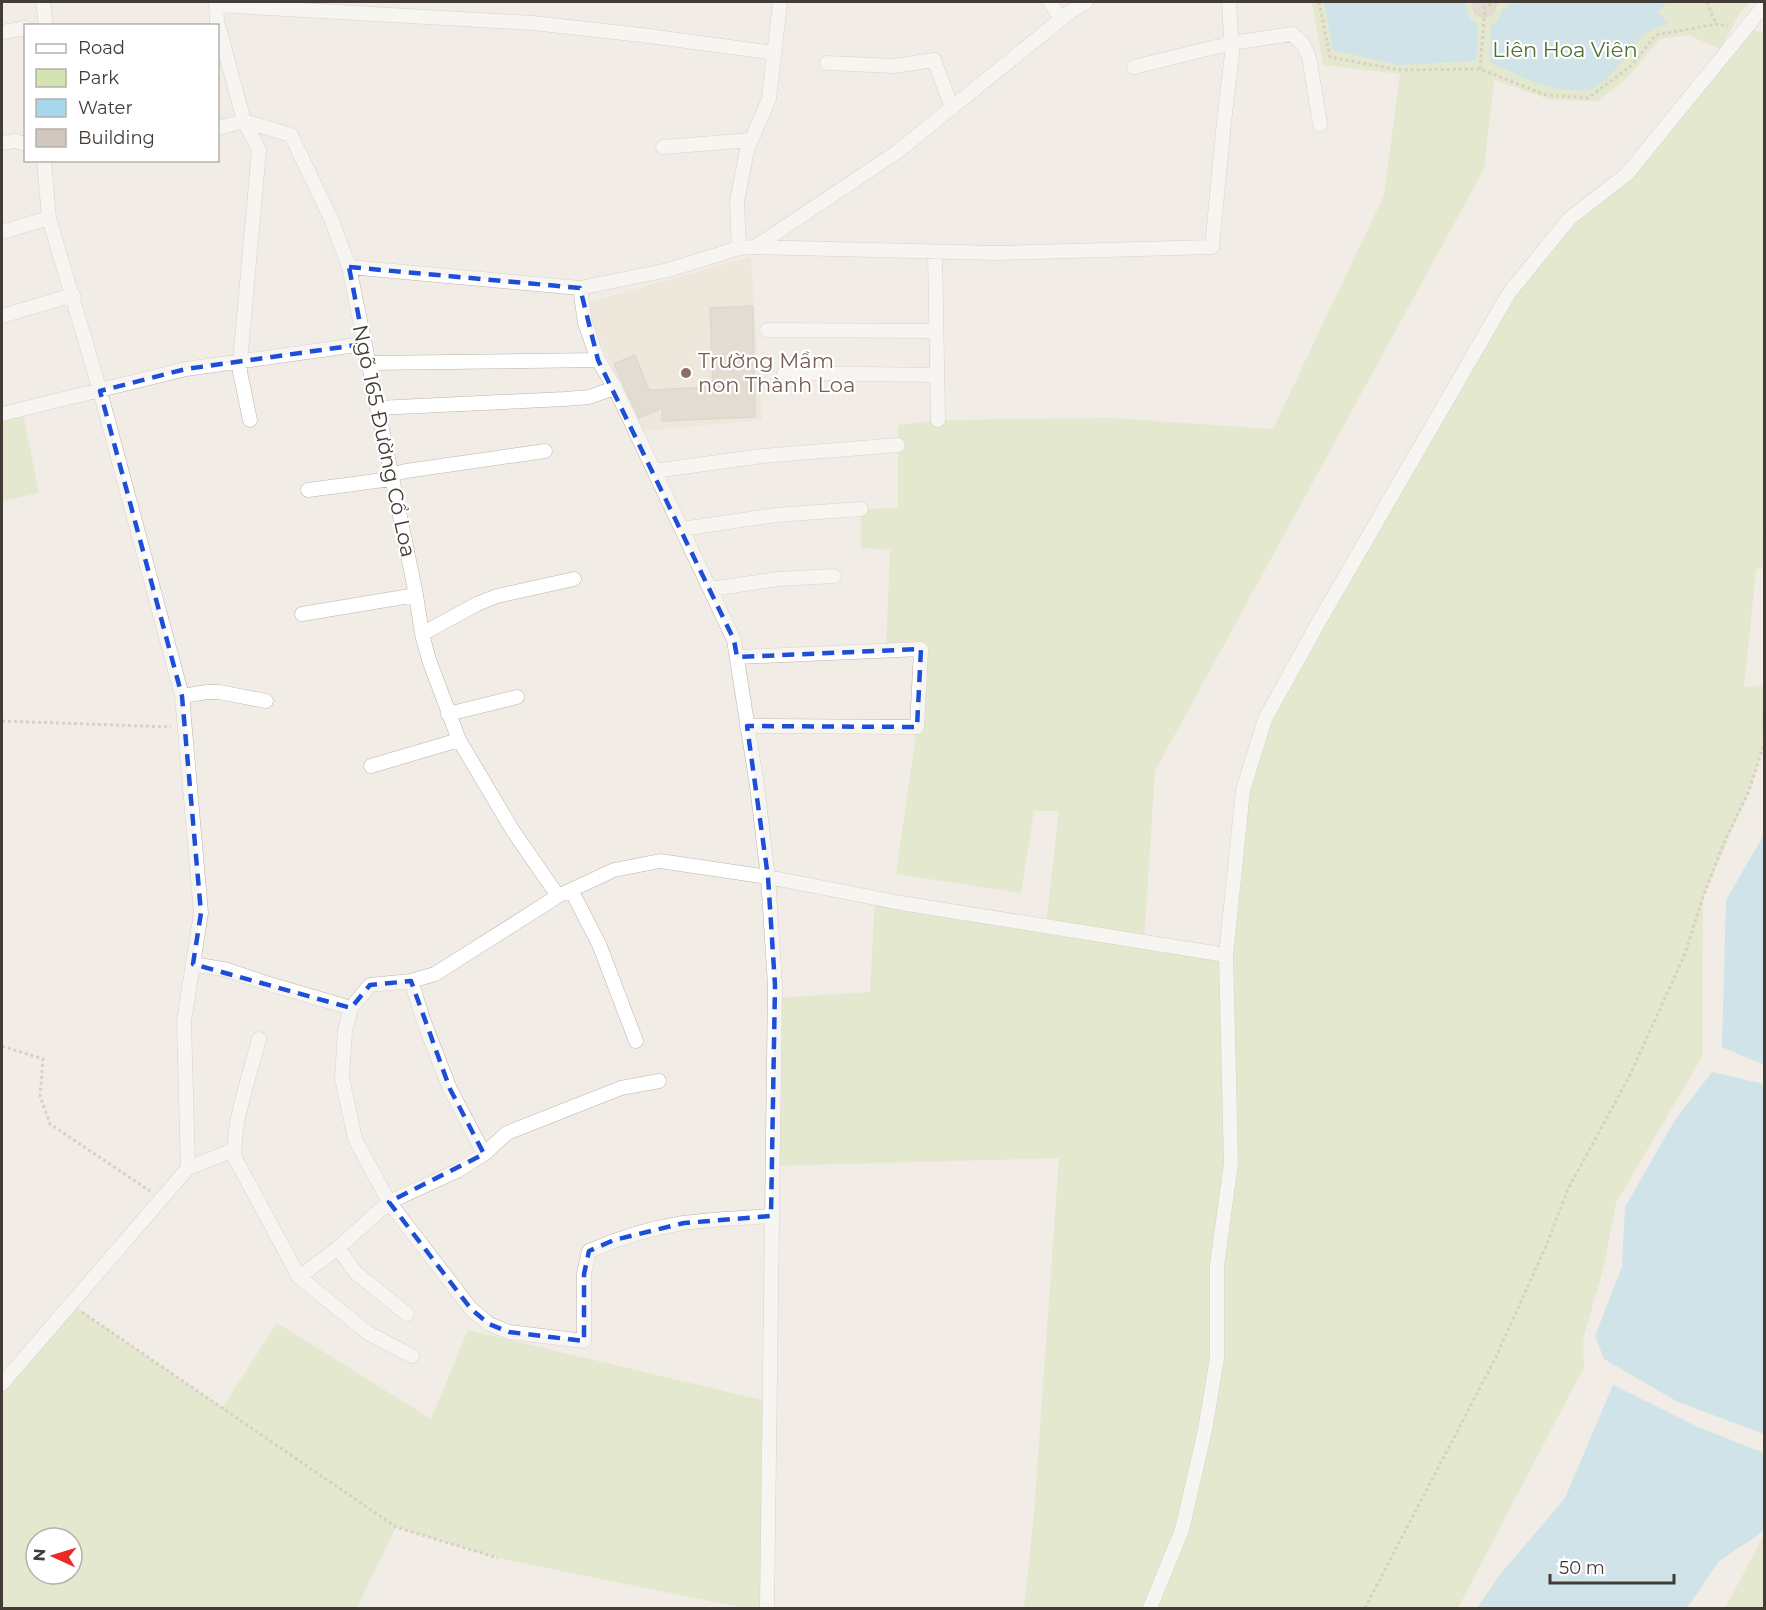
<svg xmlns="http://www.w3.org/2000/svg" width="1766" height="1610" viewBox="0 0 1766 1610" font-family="Montserrat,sans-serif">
<rect width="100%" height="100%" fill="#f1ece6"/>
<!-- education -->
<path fill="#e9dfd0" d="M751 257 762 420 639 431 594 326 589 302Z"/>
<!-- green -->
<path fill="#d3e3b1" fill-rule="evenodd" d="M1312 2H1750L1740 13 1720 49 1688 35 1660 39 1628 77 1598 101 1551 100 1494 80 1484 169 1155 771 1144 941 1225 955 1243 790 1265 719 1509 293 1569 219 1627 174 1746 29 1764 33V526L1759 542 1764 530V566L1756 570 1744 687 1764 685V744L1749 791 1703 897 1702 1057 1616 1203 1604 1266 1583 1340 1584 1367 1458 1608H1024L1034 1513 1059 1158 772 1166 774 998 870 992 875 898 1046 925 1059 811H1034L1021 893 896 874 917 727 921 650 886 651 890 550 861 548V509L898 508V425L938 420 1112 418 1273 429 1384 195 1400 74 1323 65Z
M22 409 39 493 2 501V414Z
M71 1304 222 1408 277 1323 431 1419 468 1330 770 1402 767 1608H744L498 1558 396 1527 357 1608H2V1384ZM36 1538H72V1574H36Z
M1764 1535V1608H1725Z"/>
<!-- water -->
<path fill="#a6d7ea" d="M1324 2H1467L1465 5 1470 20 1478 23 1476 61 1399 65 1333 50Z
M1519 2H1668L1657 12 1668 23C1638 34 1641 38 1623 61 1614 70 1604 84 1592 89 1588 90 1582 90 1578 90 1546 92 1518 74 1490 62L1491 26 1498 21 1503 9Z
M1764 835V1065L1722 1047 1726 900Z
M1712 1072 1764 1084V1434L1678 1402 1604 1359 1595 1336 1622 1267 1625 1207 1675 1120Z
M1613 1385 1698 1427 1764 1453V1531L1719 1561 1687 1608H1477L1498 1577 1565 1498Z"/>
<!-- building -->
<path fill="#d2c7bc" stroke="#ccbeb0" stroke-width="1.5" d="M1473 2H1497L1493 14 1484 18 1475 13Z
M753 306 755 417 662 421V408L639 418 614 364 635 355 649 390 713 387 710 308Z"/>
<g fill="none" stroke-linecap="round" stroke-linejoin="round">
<!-- minor casing -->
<g stroke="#bcb3a9" stroke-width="15">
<path id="minor" d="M43 2 46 26
M216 2 217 21 244 121 291 135 332 221 349 267 416 595 422 634 429 660 459 740 513 831 558 896
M1050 2 1061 19
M216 5 533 23 641 35 775 53
M2 32 26 28
M827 63 894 66 934 60 952 108
M1134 67 1232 43 1292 34 1303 44 1309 57 1320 124
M218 128 244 121 259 150 240 362V372L250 420
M2 143 15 141 26 144
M663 147 751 140
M2 232 49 218
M755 247 897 152 1070 12 1086 2
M739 248 737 201 747 150 769 99 780 2
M935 252 938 420
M349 267 580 288 668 270 739 248 755 247 996 253 1212 247 1224 122 1232 53 1229 2
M580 288 585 323 598 360 615 388 734 640 757 786 768 877 775 985 767 1608
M2 316 73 295
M767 330 936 331
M368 363 598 360
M784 373 937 375
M377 408 565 399 589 397 615 388
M2 414 186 369 364 344
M654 471 762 456 898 445
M391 475 406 471 545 451
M308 490 391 479
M682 529 776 515 861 509
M711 589 778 579 834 576
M302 614 416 595
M422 634 477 604 497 596 574 579
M737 657 921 649 917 727 747 726
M182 696 207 692H219L266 701
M448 714 517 697
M371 766 459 740
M571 890 599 944 636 1041
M193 964 228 970 266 983 351 1008
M411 981 424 1022 450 1089 484 1154
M259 1039C251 1072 231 1127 235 1158L299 1277 368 1333 412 1356
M188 1168 234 1150
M771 1216C742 1218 712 1219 683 1223 651 1228 619 1238 589 1251L584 1274V1341L509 1332 489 1324 471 1309 389 1202 355 1139 342 1078 345 1031 351 1008 370 985 411 981 435 974 558 896 614 870 660 861 768 877 901 903 1226 955
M338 1248 356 1273 407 1314
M299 1277 338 1248 389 1202 457 1171 484 1154 507 1133 621 1088 659 1081
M2 1384 188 1168 184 1021 201 913 182 696 100 391 49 218 44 160
M1150 1608 1182 1530 1205 1430 1217 1358V1265L1231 1163 1226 955 1243 790 1265 719 1317 625 1509 293 1569 219 1627 174 1764 6"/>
</g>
<!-- path -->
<path stroke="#bdad9b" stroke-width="3" stroke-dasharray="3 3" stroke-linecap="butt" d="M1319 2 1330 57 1400 70 1480 69 1546 95 1588 98 1632 65 1656 35 1716 24 1728 26
M1707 2 1716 24
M1480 69 1485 7 1496 2
M1764 713V737
M2 721 171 727
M2 1046 43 1059 40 1096 50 1124 150 1191
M82 1312 396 1527 498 1558
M1365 1608 1495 1359 1546 1246 1568 1189 1629 1077 1684 956 1703 897 1725 840 1749 791 1764 744"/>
<!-- minor -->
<use href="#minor" stroke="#fff" stroke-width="14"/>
</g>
<!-- marked area -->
<path d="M0 0H1766V1610H0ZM349 267 580 288 598 360 734 640 737 657 921 649 917 727 747 726 768 877 775 985 771 1216 684 1223 614 1240 589 1251 584 1274V1341L509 1332 489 1324 471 1309 389 1202 484 1154 450 1089 411 981 370 985 351 1008 193 964 201 913 182 696 100 391 186 369 364 344Z" fill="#f1ece6" fill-opacity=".55" fill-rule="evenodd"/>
<path fill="none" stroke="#1d4ed8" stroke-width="4.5" stroke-dasharray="12 8" stroke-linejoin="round" d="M349 267 580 288 598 360 734 640 737 657 921 649 917 727 747 726 768 877 775 985 771 1216 684 1223 614 1240 589 1251 584 1274V1341L509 1332 489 1324 471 1309 389 1202 484 1154 450 1089 411 981 370 985 351 1008 193 964 201 913 182 696 100 391 186 369 364 344Z"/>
<!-- markers -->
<circle fill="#8d6e63" stroke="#fff" stroke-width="2" cx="686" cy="373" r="6"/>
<g text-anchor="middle" stroke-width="4.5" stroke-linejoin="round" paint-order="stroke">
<!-- park labels -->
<g font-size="21" fill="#4f702e" stroke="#fff">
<text x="1565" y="57">Liên Hoa Viên</text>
</g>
<!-- education labels -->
<g font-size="21" fill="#785e54" stroke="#fff" text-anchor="start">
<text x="698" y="368">Trường Mầm<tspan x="698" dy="24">non Thành Loa</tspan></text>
</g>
<!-- street labels -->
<g font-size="21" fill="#433c36" stroke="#fff">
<text transform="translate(384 441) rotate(78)" y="7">Ngõ 165 Đường Cổ Loa</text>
</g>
</g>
<!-- border -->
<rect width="1766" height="1610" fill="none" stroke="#433c36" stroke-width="6"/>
<!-- legend -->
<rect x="24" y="24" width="195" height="138" fill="#ffffff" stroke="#b4b1af" stroke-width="1.5"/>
<rect x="36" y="44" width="30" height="9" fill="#ffffff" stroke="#b4b1af" stroke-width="1.5"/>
<text x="78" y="54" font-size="18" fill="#433c36">Road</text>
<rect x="36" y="69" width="30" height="18" fill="#d3e3b1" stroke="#b4b1af" stroke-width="1.5"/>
<text x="78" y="84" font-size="18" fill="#433c36">Park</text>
<rect x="36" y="99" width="30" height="18" fill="#a6d7ea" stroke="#b4b1af" stroke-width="1.5"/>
<text x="78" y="114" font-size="18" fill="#433c36">Water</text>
<rect x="36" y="129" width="30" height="18" fill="#d2c7bc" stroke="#b4b1af" stroke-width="1.5"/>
<text x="78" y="144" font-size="18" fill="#433c36">Building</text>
<!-- north arrow -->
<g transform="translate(54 1556) rotate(274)"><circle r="28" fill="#ffffff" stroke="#b4b1af" stroke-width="1.5"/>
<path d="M0-4.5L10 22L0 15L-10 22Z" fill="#e92a25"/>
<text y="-9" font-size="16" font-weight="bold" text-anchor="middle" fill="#433c36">N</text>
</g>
<!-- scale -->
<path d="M1550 1574v9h124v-9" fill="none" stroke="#433c36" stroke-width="3"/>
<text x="1559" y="1574" font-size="18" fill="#433c36" stroke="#ffffff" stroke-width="4.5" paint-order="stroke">50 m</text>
</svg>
